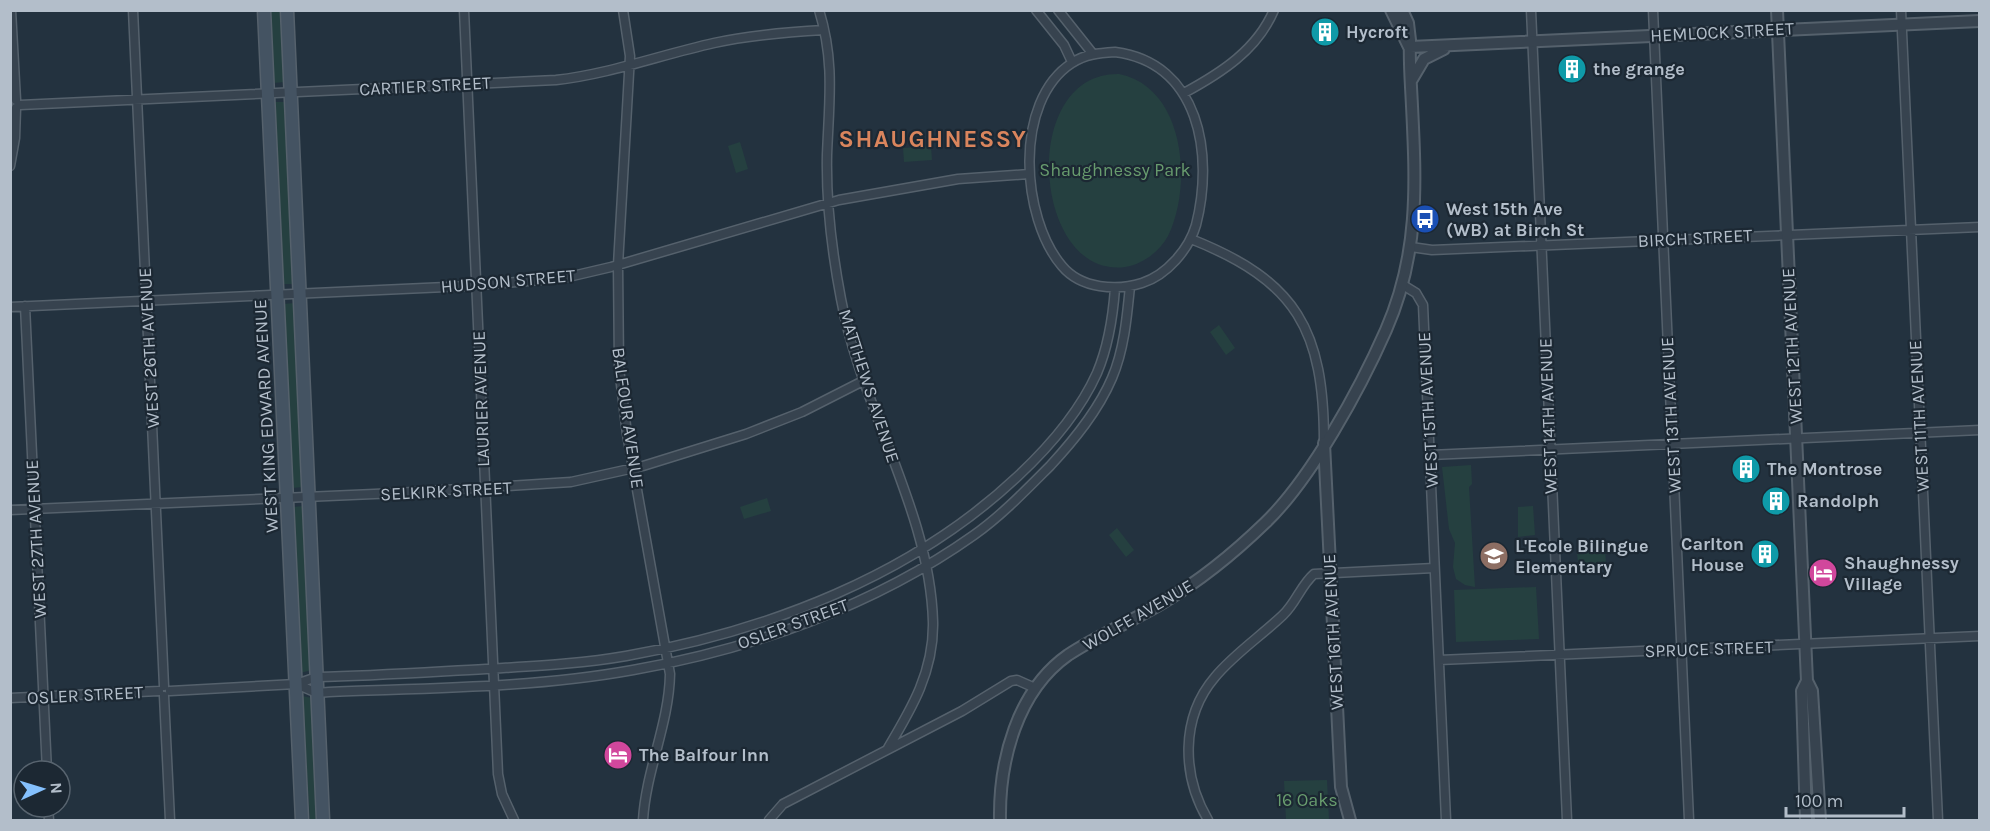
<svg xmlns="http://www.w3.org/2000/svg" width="1990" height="831" viewBox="0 0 1990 831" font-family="Karla,sans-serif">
<rect width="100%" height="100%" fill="#23323f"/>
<!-- green -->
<path fill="#254040" d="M269 11H282L285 82 273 83Z
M1119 74C1185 87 1193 185 1168 236 1159 252 1143 264 1125 267 1032 279 1018 72 1119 74Z
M274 102H286L294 284H282Z
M740 142 748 169 736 173 728 146Z
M931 146 932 160 904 162 903 148Z
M295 303 304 487 291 488 283 304Z
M1219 325 1235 348 1226 355 1210 332Z
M1471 465 1472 484 1469 487 1475 587 1465 585 1456 579 1453 567 1455 543 1449 529 1442 467Z
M767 498 771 511 744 519 740 507Z
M304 506 312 670 300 673 293 507Z
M1533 506 1535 535 1518 537V507Z
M1117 528 1134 550 1126 557 1109 535Z
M1605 550 1606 563 1578 564 1577 551Z
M1536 587 1539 639 1456 642 1454 590Z
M302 696 312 698 319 820H310Z
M1327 780 1329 820H1286L1284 781Z"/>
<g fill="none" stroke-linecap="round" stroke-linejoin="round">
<!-- minor casing -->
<g stroke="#55616c" stroke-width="11">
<path id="minor" d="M11 10 16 100
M133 10 164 686
M464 10 498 774 502 794 514 820
M623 10 630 56 618 265 619 368 627 434 670 674C669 724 646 770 643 820
M819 10C835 62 829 102 827 155 826 203 832 252 841 299 861 408 930 511 933 622 934 671 912 708 888 748
M1036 10 1064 45 1072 62
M1058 10 1093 54
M1531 10 1567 820
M1653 10 1689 820
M1901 10 1938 820
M1115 52C1200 63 1214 155 1196 225 1189 249 1167 275 1142 283 1117 291 1081 289 1062 266 1021 218 1013 101 1072 63 1085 54 1100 53 1115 52Z
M1184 93C1221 73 1257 50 1274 10
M20 105 556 80C610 74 660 55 714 43 750 35 788 32 824 30
M10 166 15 138 16 108
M1191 239C1297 281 1324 330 1324 443
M1411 247 1432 250 1980 227
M1403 285 1416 293 1423 305 1446 820
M25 306 47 771
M10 307 468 286 564 278 611 267 839 200 958 179 1029 174
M1430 455 1980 430
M10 510 397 493 571 482 643 466 746 434 802 412 863 381
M1439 660 1980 636
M296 684 317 693 329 692C429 688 534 688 633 670 752 649 874 606 974 535 1001 516 1026 490 1050 466 1074 440 1098 411 1112 378 1124 350 1127 317 1130 286
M170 691 296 684 317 677C373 676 430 672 486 669 533 666 580 664 626 656 768 631 912 576 1018 476 1049 447 1079 413 1097 373 1108 347 1113 316 1115 288
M164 696 170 820
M10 698 159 691
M48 807 49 820
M769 820 783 804 962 711 1011 681 1017 680 1035 688
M1208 820C1182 776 1180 718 1215 677 1234 654 1261 636 1283 615 1296 603 1301 585 1314 574L1434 568"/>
</g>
<!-- tertiary casing -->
<g stroke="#55616c" stroke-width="14">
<path id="tertiary" d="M1391 10 1409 47
M1777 10 1807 681 1812 691 1820 820
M1410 47 1980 21
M1411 81 1424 59 1444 49
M1324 443 1341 787 1350 820
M1000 820C999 761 1017 691 1068 655 1098 635 1133 621 1164 602 1201 580 1234 553 1265 523 1311 479 1360 389 1386 330 1419 255 1416 186 1412 106 1411 84 1409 61 1410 40L1408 23 1402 10
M1806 820 1802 691 1807 681"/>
</g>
<!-- secondary casing -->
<g stroke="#55616c" stroke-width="15">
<path id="secondary" d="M264 10 302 820
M287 10 323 820"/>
</g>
<!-- minor -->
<use href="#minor" stroke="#37434f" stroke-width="8"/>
<!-- tertiary -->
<use href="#tertiary" stroke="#37434f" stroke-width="10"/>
<!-- secondary -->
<use href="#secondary" stroke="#445362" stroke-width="12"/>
</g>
<!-- icons -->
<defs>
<g id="building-disc" transform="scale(1.5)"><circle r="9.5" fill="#0f9aa8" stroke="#1c2833"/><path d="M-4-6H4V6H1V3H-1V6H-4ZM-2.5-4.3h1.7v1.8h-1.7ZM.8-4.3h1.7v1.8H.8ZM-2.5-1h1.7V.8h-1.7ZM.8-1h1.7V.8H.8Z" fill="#fff"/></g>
<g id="bus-disc" transform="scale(1.5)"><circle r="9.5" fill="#1a4fb4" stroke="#1c2833"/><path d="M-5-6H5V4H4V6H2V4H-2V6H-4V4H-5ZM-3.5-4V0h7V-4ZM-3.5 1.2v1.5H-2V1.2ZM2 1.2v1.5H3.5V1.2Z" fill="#fff"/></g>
<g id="school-disc" transform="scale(1.5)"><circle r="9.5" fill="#8d6e63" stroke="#1c2833"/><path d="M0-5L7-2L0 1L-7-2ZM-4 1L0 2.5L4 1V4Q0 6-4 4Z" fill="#fff"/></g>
<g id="hotel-disc" transform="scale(1.5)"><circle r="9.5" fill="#d1479c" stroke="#1c2833"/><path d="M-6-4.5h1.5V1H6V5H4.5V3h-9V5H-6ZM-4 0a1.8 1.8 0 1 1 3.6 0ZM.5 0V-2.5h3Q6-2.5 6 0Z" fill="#fff"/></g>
</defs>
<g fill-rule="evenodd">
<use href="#building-disc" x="1325" y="32"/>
<use href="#building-disc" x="1572" y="69"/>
<use href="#bus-disc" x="1425" y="219"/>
<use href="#building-disc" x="1746" y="469"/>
<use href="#building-disc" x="1776" y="501"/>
<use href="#building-disc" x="1765" y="554"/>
<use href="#school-disc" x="1494" y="556"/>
<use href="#hotel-disc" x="1823" y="573"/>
<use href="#hotel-disc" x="618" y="755"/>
</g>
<g text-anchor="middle" stroke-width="4.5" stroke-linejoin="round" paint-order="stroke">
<!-- poi labels -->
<g font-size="18" font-weight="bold" fill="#b3beca" stroke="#1c2833" text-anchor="start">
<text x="1346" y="38">Hycroft</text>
<text x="1593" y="75">the grange</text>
<text x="1446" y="215">West 15th Ave<tspan x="1446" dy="21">(WB) at Birch St</tspan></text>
<text x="1767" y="475">The Montrose</text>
<text x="1797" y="507">Randolph</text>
<text x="1744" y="550" text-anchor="end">Carlton<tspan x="1744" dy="21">House</tspan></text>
<text x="1515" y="552">L'Ecole Bilingue<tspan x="1515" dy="21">Elementary</tspan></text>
<text x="1844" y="569">Shaughnessy<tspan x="1844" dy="21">Village</tspan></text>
<text x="639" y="761">The Balfour Inn</text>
</g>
<!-- street labels -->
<g font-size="18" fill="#b3beca" stroke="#1c2833">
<text transform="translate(1722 32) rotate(-3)" y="6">HEMLOCK STREET</text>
<text transform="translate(425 86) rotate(-3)" y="6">CARTIER STREET</text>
<text transform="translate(1695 238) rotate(-3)" y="6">BIRCH STREET</text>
<text transform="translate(508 281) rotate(-5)" y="6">HUDSON STREET</text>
<text transform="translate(1792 346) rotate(-93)" y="6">WEST 12TH AVENUE</text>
<text transform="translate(149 348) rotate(-93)" y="6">WEST 26TH AVENUE</text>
<text transform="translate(869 386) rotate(72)" y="6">MATTHEWS AVENUE</text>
<text transform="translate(481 399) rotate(-92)" y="6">LAURIER AVENUE</text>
<text transform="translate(1428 410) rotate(-93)" y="6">WEST 15TH AVENUE</text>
<text transform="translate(1671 415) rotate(-93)" y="6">WEST 13TH AVENUE</text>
<text transform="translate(266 416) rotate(-93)" y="6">WEST KING EDWARD AVENUE</text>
<text transform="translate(1548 416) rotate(-92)" y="6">WEST 14TH AVENUE</text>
<text transform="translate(1919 416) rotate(-93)" y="6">WEST 11TH AVENUE</text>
<text transform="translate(628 418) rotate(82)" y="6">BALFOUR AVENUE</text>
<text transform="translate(446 491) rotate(-3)" y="6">SELKIRK STREET</text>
<text transform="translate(36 539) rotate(-93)" y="6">WEST 27TH AVENUE</text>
<text transform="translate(1138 615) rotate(-30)" y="6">WOLFE AVENUE</text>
<text transform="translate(793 624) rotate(-20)" y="6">OSLER STREET</text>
<text transform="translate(1333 632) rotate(-93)" y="6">WEST 16TH AVENUE</text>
<text transform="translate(1709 649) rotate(-2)" y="6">SPRUCE STREET</text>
<text transform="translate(85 695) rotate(-3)" y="6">OSLER STREET</text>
</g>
<!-- park labels -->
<g font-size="18" fill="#689c6e" stroke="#1c2833">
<text x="1115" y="176">Shaughnessy Park</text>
<text x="1307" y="806">16 Oaks</text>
</g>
<!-- district labels -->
<g font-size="24" font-weight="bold" letter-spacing="1.5" fill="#da855d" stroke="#1c2833">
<text x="933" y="147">SHAUGHNESSY</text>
</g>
</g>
<!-- border -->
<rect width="1990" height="831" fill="none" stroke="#b3beca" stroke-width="24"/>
<!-- north arrow -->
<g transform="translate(42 789) rotate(86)"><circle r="28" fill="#1c2833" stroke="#58646f" stroke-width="1.5"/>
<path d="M0-4.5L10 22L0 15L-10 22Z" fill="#84c0fd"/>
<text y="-9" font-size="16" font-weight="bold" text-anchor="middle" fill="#b3beca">N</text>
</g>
<!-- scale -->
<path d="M1786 807v9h118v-9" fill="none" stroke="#b3beca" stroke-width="3"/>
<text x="1795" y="807" font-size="18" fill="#b3beca" stroke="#1c2833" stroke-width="4.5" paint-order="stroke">100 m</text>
</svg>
